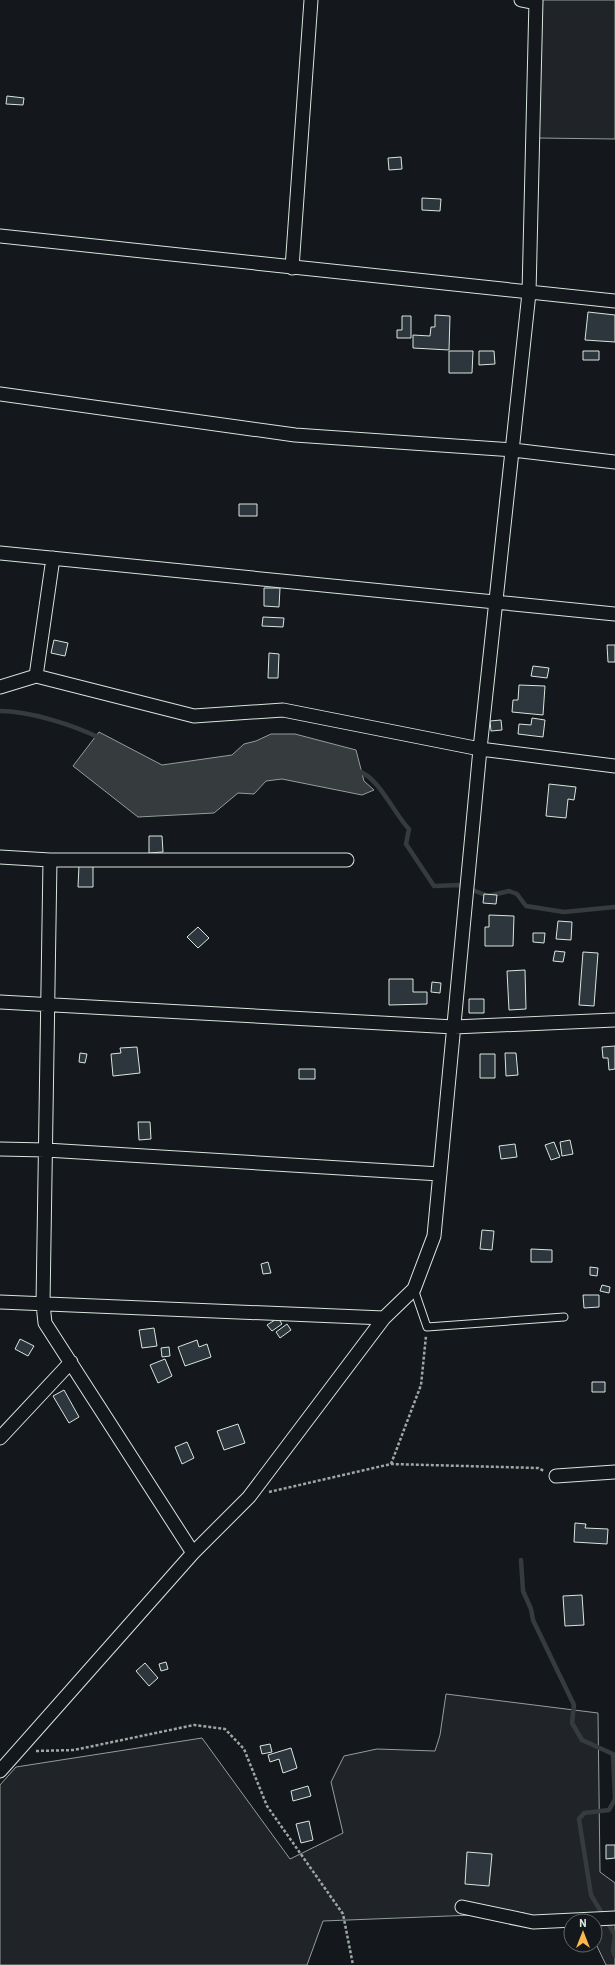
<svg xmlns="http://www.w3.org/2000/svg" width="615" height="1965" viewBox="0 0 615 1965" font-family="Barlow,sans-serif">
<rect width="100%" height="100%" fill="#14181c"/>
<!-- green -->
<path fill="#202428" stroke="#939e99" d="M541 0H615V139L538 138Z
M446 1694 598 1713 600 1872 615 1883V1965H606L595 1942V1921H571V1928L549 1925 524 1913 323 1921 307 1965H0V1785L16 1767 202 1738 290 1859 343 1833 331 1782 344 1756 377 1749 435 1751 440 1735Z"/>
<!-- water -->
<path fill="#363b3e" stroke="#939e99" d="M99 732 162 765 232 755 244 744 256 741 271 734H295L356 750 364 781 374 790 362 795 282 779 266 781 254 794 238 793 214 813 138 817 73 766Z"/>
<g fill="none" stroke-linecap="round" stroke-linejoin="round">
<!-- stream -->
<path stroke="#363b3e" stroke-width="4.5" d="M0 711C30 711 73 725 100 738
M358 771C379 777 394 814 409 829L406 844 434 886 460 885 488 896 509 891 517 894 526 906 564 912 615 907
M521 1560 523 1591 531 1609 533 1620 574 1705 572 1723 582 1740 613 1754 615 1799 609 1810 584 1813 579 1819 591 1895 615 1935 613 1951 615 1956"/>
</g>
<!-- building -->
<path fill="#2c363c" stroke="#d8e6dc" d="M7 96 24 98 23 105 6 104Z
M401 157 402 169 389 170 388 158Z
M422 198 441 199 440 211 422 210Z
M588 312 615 315V342L585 340Z
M435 315 450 316 449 350 413 348V335L430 336 431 327H435Z
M402 316H411V338H397V330H402Z
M449 351H473L472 373H449Z
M479 351H494L495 364 479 365Z
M583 351H599V360H583Z
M239 504H257V516H239Z
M264 588H280L279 607 264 606Z
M263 617 284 618 283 627 262 626Z
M54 640 68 643 65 656 51 653Z
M607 645H615V662H608Z
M269 653 279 654 278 678H268Z
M533 666 549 668 547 678 531 676Z
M519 685 545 686 543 715 512 712 513 700H518Z
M532 718 545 720 543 737 518 734 519 724 531 725Z
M501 720 502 730 491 731 490 721Z
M549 784 576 787 574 800 568 799 566 818 546 816Z
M149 836H162L163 852 149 853Z
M79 865H93V887H78Z
M484 894 497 895 496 904 483 903Z
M489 915 514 916 513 946H485V927H489Z
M558 921 572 922 571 940 556 939Z
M198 927 209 938 198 948 187 937Z
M533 933H545L544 943 533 942Z
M555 951 565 952 563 962 553 961Z
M583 952 598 953 594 1006 579 1005Z
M525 970 526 1009 509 1010 507 971Z
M389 979H413V992H427V1004L389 1005Z
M432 982 441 983 440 993 431 992Z
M469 999H484V1013H469Z
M615 1046V1069L609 1070 608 1058H603L602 1047Z
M137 1047 140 1073 113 1076 111 1054 121 1053 120 1048Z
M80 1053 87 1054 85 1063 79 1062Z
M505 1053H516L518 1075 506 1076Z
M480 1054H495V1078H480Z
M299 1069H315V1079H299Z
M138 1122H150L151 1139 139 1140Z
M570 1140 573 1154 562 1156 560 1142Z
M554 1142 560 1157 551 1160 545 1145Z
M515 1144 517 1157 501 1159 499 1146Z
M482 1230 494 1231 492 1250 480 1249Z
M531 1249 552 1250V1262H531Z
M268 1262 271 1273 263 1274 261 1264Z
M590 1267 598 1268 597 1276 590 1275Z
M602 1285 610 1287 609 1293 600 1291Z
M583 1295H599V1307L584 1308Z
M278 1318 282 1324 272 1331 267 1325Z
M287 1324 291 1330 280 1338 276 1332Z
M154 1328 157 1346 142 1348 139 1330Z
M20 1339 34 1346 28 1356 15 1349Z
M197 1340 199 1347 207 1344 211 1357 185 1366 178 1347Z
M169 1347 170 1356 162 1357 161 1348Z
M165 1359 172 1376 158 1383 150 1365Z
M592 1382H605V1392H592Z
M64 1390 79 1417 69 1423 53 1396Z
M238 1424 245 1443 224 1450 217 1431Z
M187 1442 194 1458 182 1464 175 1447Z
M575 1523 586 1524 585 1528 608 1529 607 1544 574 1542Z
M582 1595 584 1625 565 1626 563 1596Z
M166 1662 168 1669 161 1671 159 1664Z
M145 1663 158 1678 149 1686 136 1671Z
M270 1744 272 1752 262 1754 260 1746Z
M291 1748 297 1768 283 1773 279 1759 270 1762 268 1755Z
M308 1786 311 1796 293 1801 291 1791Z
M309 1821 313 1840 301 1843 296 1824Z
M606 1845H615V1858L606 1859Z
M467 1852 492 1854 489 1886 465 1884Z"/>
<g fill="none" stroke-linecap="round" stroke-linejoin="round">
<!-- service casing -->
<g stroke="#d8e6dc" stroke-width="9">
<path id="service" d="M414 1289 427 1327 564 1317"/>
</g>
<!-- minor casing -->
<g stroke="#d8e6dc" stroke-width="15">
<path id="minor" d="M521 0 536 3
M0 236 615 301
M292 268 311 0
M0 394 295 435 513 450 615 462
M0 553 615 614
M36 676 53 558
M0 687 36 676 194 716 283 710 480 749 615 766
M0 857 50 860H347
M50 860 43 1304 45 1323 193 1553
M0 1002 454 1027 615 1020
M0 1149 46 1150 440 1174
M0 1302 384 1318
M0 1438 71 1362
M556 1476 615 1472
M0 1771 193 1553 249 1497 384 1318 414 1289 434 1236 480 749 529 293 536 0
M462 1907 533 1922 615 1918"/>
</g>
<!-- path -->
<path stroke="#9da8a2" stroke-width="2.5" stroke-dasharray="3 2" stroke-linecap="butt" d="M391 1464 421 1385 426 1336
M269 1492 391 1464 538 1468 544 1471
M36 1751 74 1750 194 1725 225 1729 244 1749 267 1806 343 1914 353 1965"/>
<!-- service -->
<use href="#service" stroke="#14181c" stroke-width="7"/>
<!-- minor -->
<use href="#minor" stroke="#14181c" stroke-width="13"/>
</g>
<!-- north arrow -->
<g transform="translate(583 1933)"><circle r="19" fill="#14181c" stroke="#626a69"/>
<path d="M0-3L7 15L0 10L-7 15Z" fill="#ffb74d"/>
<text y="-6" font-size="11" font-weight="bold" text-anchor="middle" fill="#d8e6dc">N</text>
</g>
</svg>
